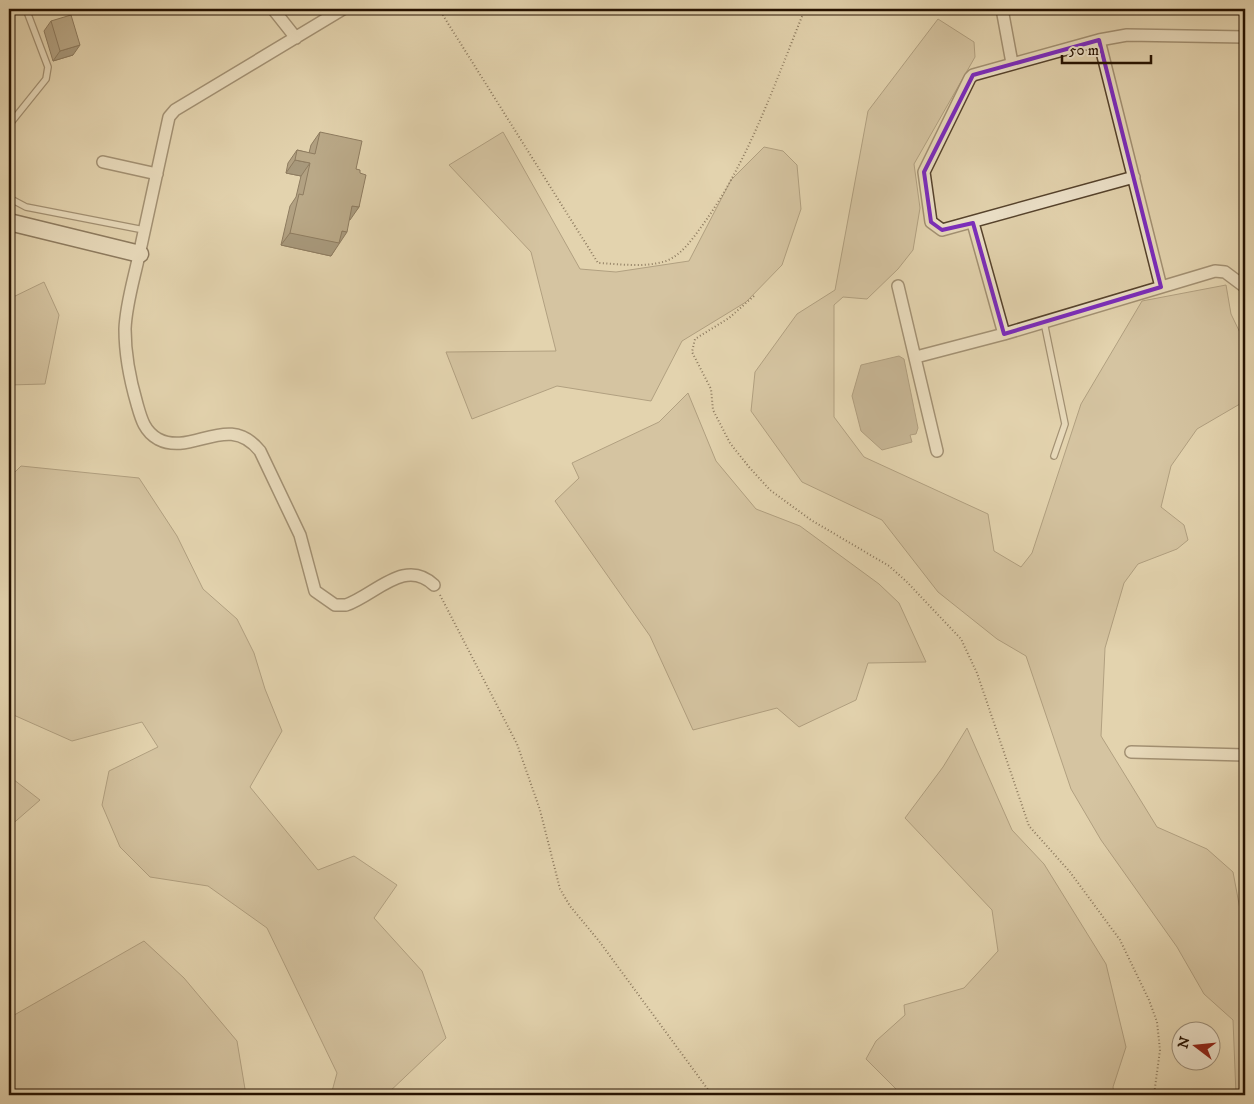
<svg xmlns="http://www.w3.org/2000/svg" width="1254" height="1104" viewBox="0 0 1254 1104" font-family="'IM FELL DW Pica',serif">
<rect width="100%" height="100%" fill="#e3d3ae"/>
<filter id="stains"><feTurbulence type="fractalNoise" baseFrequency=".004" numOctaves="4"/><feColorMatrix values="0 0 0 0 .2 0 0 0 0 .09 0 0 0 0 .02 0 0 0 .5 -.17"/></filter>
<radialGradient id="worn" r=".72"><stop offset=".6" stop-color="#630" stop-opacity="0"/><stop offset="1" stop-color="#630" stop-opacity=".3"/></radialGradient>
<!-- green -->
<path fill="#c3b290" stroke="#746248" d="M938 19 974 42 975 57 914 164 920 208 913 250 898 269 867 299 843 297 834 305V417L864 457 988 514 994 551 1021 567 1032 553 1081 404 1142 301 1226 285 1231 314 1245 343V401L1197 429 1171 466 1161 507 1184 525 1188 540 1177 549 1138 564 1124 583 1105 648 1101 736 1157 827 1207 849 1233 872 1245 936V1095H1236L1233 1020 1204 994 1177 947 1101 840 1071 789 1026 656 997 639 938 592 882 520 802 482 751 411 755 372 797 314 835 290 868 111Z
M503 132 580 269 616 272 689 261 731 180 764 147 783 151 797 165 801 209 782 265 746 302 682 341 651 401 557 386 472 419 446 352 556 351 531 252 449 165Z
M44 282 59 315 45 384 9 385V299Z
M688 393 716 461 756 509 800 526 879 584 899 603 926 662 868 663 856 700 799 727 777 708 693 730 650 636 555 501 579 478 572 463 659 422Z
M21 466 139 478 177 536 203 589 237 619 254 653 265 689 282 731 250 787 318 870 354 856 397 885 374 918 422 971 446 1038 386 1095H331L337 1073 267 928 208 886 150 877 120 847 102 805 109 771 158 747 142 722 72 741 9 713V478Z
M967 728 1012 830 1044 864 1106 964 1126 1047 1113 1087 1114 1095H902L866 1059 876 1041 905 1015 904 1005 964 988 998 951 992 910 905 818 943 767Z
M9 776 40 800 9 827Z
M144 941 184 978 237 1041 246 1095H9V1018Z"/>
<!-- water -->
<path fill="#a39173" stroke="#715e45" d="M899 356 904 359 918 428 916 434 910 435 912 442 882 450 861 431 852 396 861 365Z"/>
<g fill="none" stroke-linecap="round" stroke-linejoin="round">
<!-- lane casing -->
<g stroke="#55422c" stroke-width="8">
<path id="lane" d="M9 125 46 79 48 67 26 9
M9 198 26 207 144 230
M1044 322 1065 424 1054 456"/>
</g>
<!-- street casing -->
<g stroke="#55422c" stroke-width="14">
<path id="street" d="M273 9 296 38
M343 9 175 110 169 117C159 163 149 209 139 255 134 279 126 304 125 329 125 355 130 380 137 404 141 418 144 431 158 439 192 457 228 411 260 451L300 535 315 591 335 605H346C375 595 405 557 434 585
M1002 9 1012 63
M1099 40 1161 287
M103 162 157 174
M1134 177 942 230 931 222 924 172 970 78 973 75 1099 40 1127 35 1245 37
M973 223 1004 334
M898 286 937 451
M916 357 1004 334 1215 271 1225 272 1245 287
M1131 752 1245 755"/>
</g>
<!-- secondary casing -->
<g stroke="#261200" stroke-width="19">
<path id="secondary" d="M9 222 140 254"/>
</g>
<!-- path -->
<path stroke="#261200" stroke-width="2" stroke-dasharray="1 2.5" stroke-linecap="butt" d="M439 9 598 263C621 264 644 268 666 261 681 255 690 242 699 230 748 164 774 85 805 9
M754 296 729 318 695 339 692 352 711 389 713 410 730 443 749 467 770 490 811 520 889 566 906 581 961 639 977 673 1029 826 1070 872 1120 940 1149 1000 1157 1022 1160 1050 1154 1095
M440 595 517 744 540 810 560 889 570 906 599 941 712 1095"/>
<!-- lane -->
<use href="#lane" stroke="#ede2ca" stroke-width="5.5"/>
<!-- street -->
<use href="#street" stroke="#ede2ca" stroke-width="11"/>
<!-- secondary -->
<use href="#secondary" stroke="#ede2ca" stroke-width="16"/>
</g>
<!-- wall -->
<path fill="#75654d" stroke="#261200" d="M51 21 73 55 53 61 44 31Z
M320 132 356 169 360 173 359 207 349 219 340 241 331 256 281 245 290 206 296 197 301 176 286 173 288 163 297 150 309 153 311 145Z"/>
<!-- shaded-wall -->
<path fill="#5f533f" stroke="#261200" d="M80 45 73 55 53 61 60 51Z
M295 160 310 163 301 176 286 173Z
M352 206 359 207 350 220 343 218Z
M342 231 347 232 331 256 281 245 290 233Z"/>
<!-- building -->
<path fill="#88765a" stroke="#261200" d="M71 15 80 45 60 51 51 21Z
M320 132 362 141 356 169 360 170V173L366 175 359 207 352 206 347 232 342 231 339 243 290 233 299 194 303 195 310 163 295 160 297 150 315 154Z"/>
<!-- marked area -->
<path d="M0 0H1254V1104H0ZM1099 40 1161 287 1004 334 973 223 942 230 931 222 924 172 973 75Z" fill="#e3d3ae" fill-opacity=".55" fill-rule="evenodd"/>
<path fill="none" stroke="#7b2cbf" stroke-width="4" stroke-linejoin="round" d="M1099 40 1161 287 1004 334 973 223 942 230 931 222 924 172 973 75Z"/>
<!-- margin -->
<rect width="1254" height="1104" fill="none" stroke="#e3d3ae" stroke-width="30"/>
<rect x="10" y="10" width="1234" height="1084" fill="none" stroke="#261200" stroke-width="2.5"/>
<rect x="15" y="15" width="1224" height="1074" fill="none" stroke="#261200"/>
<!-- north arrow -->
<g transform="translate(1196 1046) rotate(286)"><circle r="24" fill="#ede2ca" stroke="#9d8f79"/>
<path d="M0-4L9 19L0 12L-9 19Z" fill="#8f2418"/>
<text y="-8" font-size="14" font-weight="bold" text-anchor="middle" fill="#261200">N</text>
</g>
<!-- scale -->
<path d="M1062 55v8h89v-8" fill="none" stroke="#261200" stroke-width="2.5"/>
<text x="1069" y="55" font-size="15" fill="#261200" stroke="#ede2ca" stroke-width="4" paint-order="stroke">50 m</text>
<rect width="100%" height="100%" filter="url(#stains)"/>
<rect width="100%" height="100%" fill="url(#worn)"/>
</svg>
